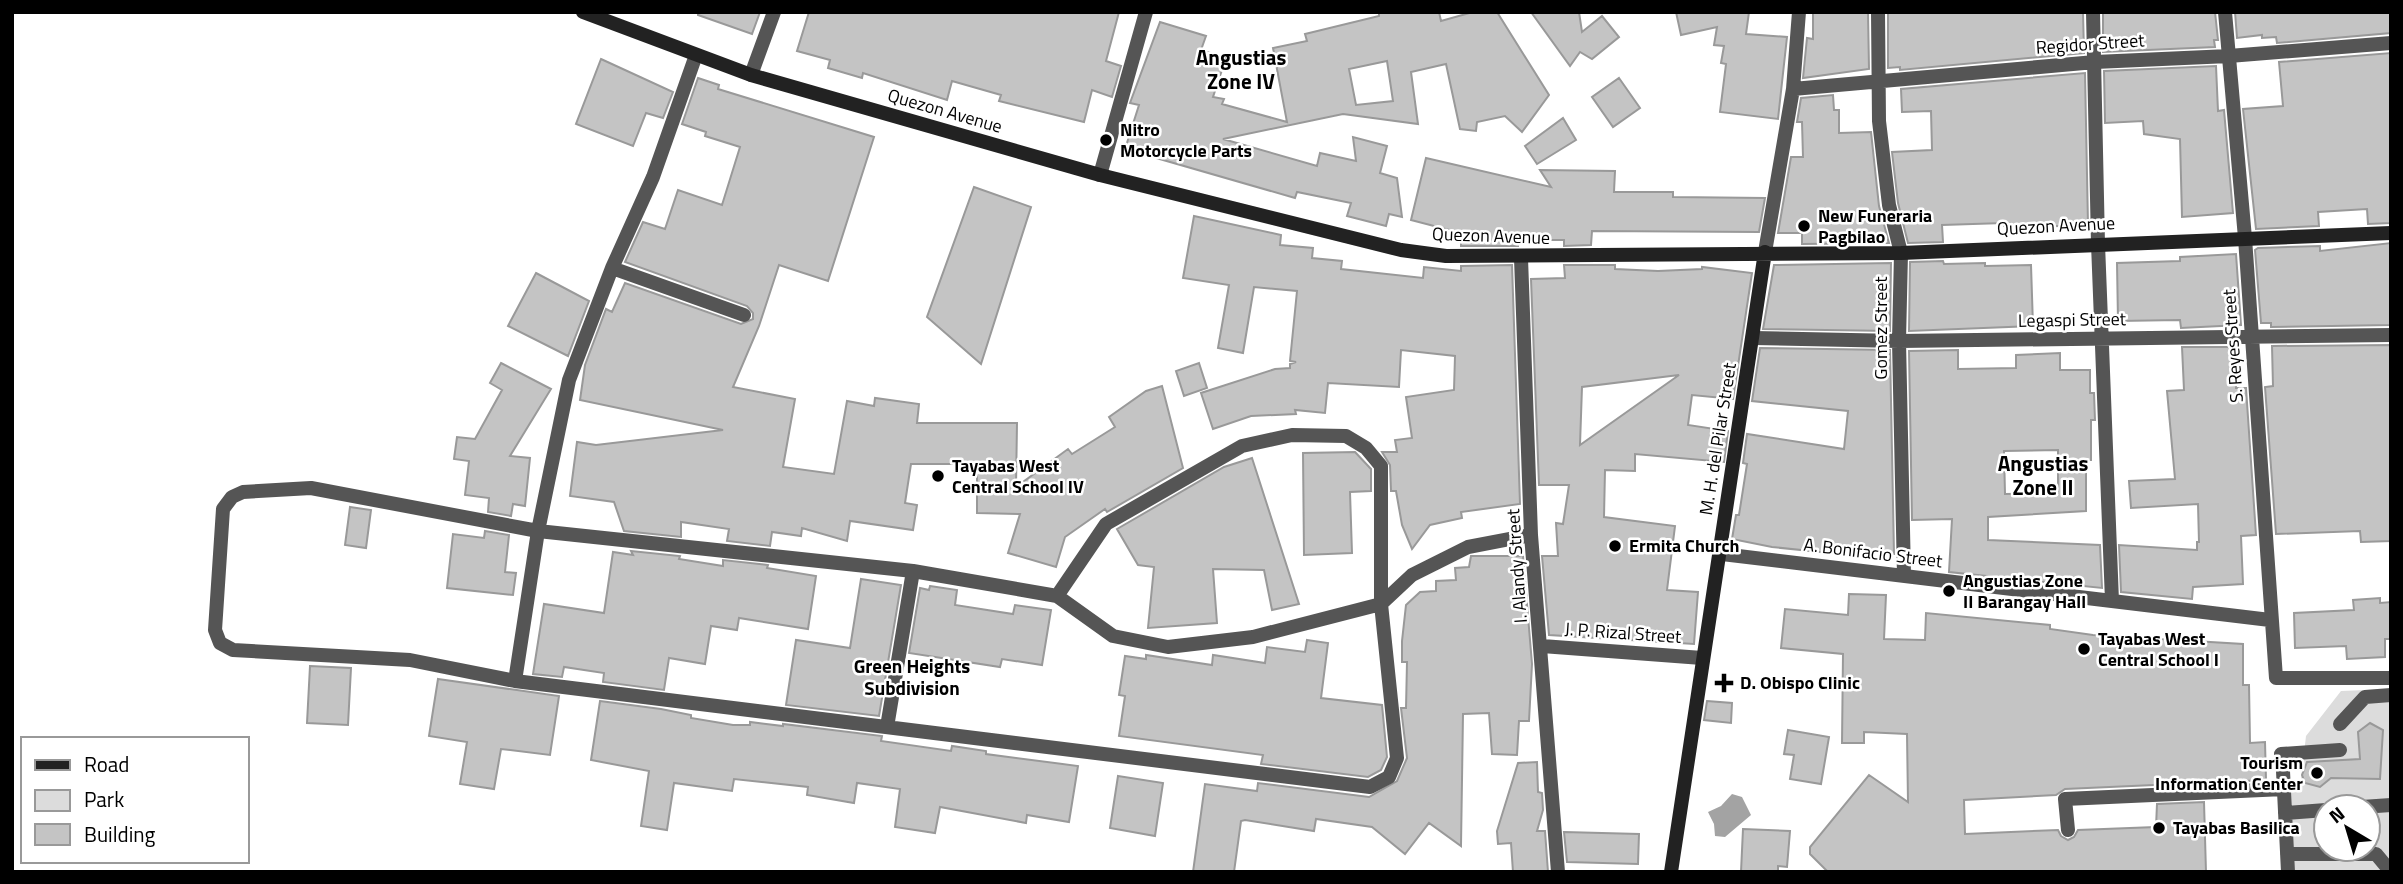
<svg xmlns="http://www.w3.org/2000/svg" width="2403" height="884" viewBox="0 0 2403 884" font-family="'Titillium Web',sans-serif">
<rect width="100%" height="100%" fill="#fff"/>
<!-- green -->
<path fill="#dcdcdc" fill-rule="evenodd" d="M2391 689V872H2288L2284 789 2300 788 2306 736 2341 691ZM2326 807H2368V849H2326Z"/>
<!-- water -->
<path fill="#a3a3a3" d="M1732 794 1742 797 1751 815 1725 837 1715 836 1714 824 1708 812 1721 806Z"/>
<!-- building -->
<path fill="#c4c4c4" stroke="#999" stroke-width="2" fill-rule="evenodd" d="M698 12H760L752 34 698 15Z
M809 12H1119L1106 61 1121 66 1112 97 1092 90 1084 122 999 101 1001 95 952 81 947 100 863 73 862 78 828 68 830 60 797 51Z
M1379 12H1439L1441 21 1473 12H1497L1549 95 1522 132 1505 116 1477 122 1476 131 1460 129 1446 64 1411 72 1418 124 1343 114 1223 139 1317 166 1320 153 1356 161 1353 137 1387 146 1380 173 1397 178 1402 217 1389 214 1386 226 1347 216 1351 203 1297 192 1295 198 1125 149 1139 105 1130 103 1160 22 1206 36 1201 50 1226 58 1213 97 1224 99 1222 104 1287 122 1273 48 1307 41 1305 34 1379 16ZM1387 61 1393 101 1356 105 1349 69Z
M1531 12H1579L1582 32 1602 16 1619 37 1592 59 1580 52 1570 66Z
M1676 12H1749L1746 34 1787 37 1778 119 1720 112 1726 64 1721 63 1724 46 1714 45 1717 27 1681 35Z
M1813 12H1868L1869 69 1803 78 1807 38 1813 39Z
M1888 12H2083L2084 53 1900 70V67L1888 68Z
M2103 12H2215L2218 40H2214L2215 47 2103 52Z
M2235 12H2391V33L2277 43 2276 37 2262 38V35L2237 38Z
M2391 53V223L2368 224 2367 209 2318 212 2319 226 2256 229 2243 109 2283 106 2279 62Z
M601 59 673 92 663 118 646 113 633 146 576 124Z
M2216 66 2218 111 2224 110 2233 213 2182 217 2180 139 2144 134 2143 121 2105 123 2104 71Z
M2085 73 2088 225 2032 227 2004 226V223L1942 225 1943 242 1908 243 1898 203 1892 152 1932 150 1931 111 1902 112 1901 89Z
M698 78 719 85 718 89 874 137 828 281 779 265 759 326 733 387 795 399 783 467 834 474 847 401 874 406 875 398 919 404 917 423H1017L1016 487 1068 449 1072 454 1115 427 1109 417 1146 391 1162 386 1183 468 1107 512 1105 509 1065 537 1056 567 1008 553 1020 514 977 513V464H911L905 503 917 505 913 530 850 521 847 541 802 528 801 536 772 532 770 546 727 541 729 529 681 522V537L624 531 614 502 570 496 577 442 596 445 723 430 580 400 585 365 606 309 612 312 625 283 741 324 753 319V313L747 306 625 262 643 222 665 229 678 190 722 205 740 147 705 136 706 132 682 124Z
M1619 78 1640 108 1613 127 1592 97Z
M1833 95 1834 110H1839V133L1871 132 1879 206 1889 243 1802 244V233H1778L1791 157H1803L1802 122H1797L1801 98Z
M1563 118 1576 140 1537 164 1525 146Z
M1426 158 1551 187 1540 170 1615 171 1614 192H1673V197L1765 198 1759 232 1592 231 1591 245 1564 246V240H1518V246H1461V233L1411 220Z
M974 187 1031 207 981 364 927 317Z
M1194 216 1281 235 1280 245 1313 248 1312 258 1342 261 1341 269 1423 278 1424 267 1461 271V266L1512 265 1520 504 1461 512 1462 518 1430 525 1412 549 1402 525 1396 491H1391L1390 465 1382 452H1397L1395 440 1412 438 1406 397 1454 390 1455 356 1401 350 1399 387 1328 383 1325 413 1295 410 1296 414 1251 416 1213 429 1201 393 1275 369 1290 368V364L1296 362 1290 361 1297 291 1254 287 1243 353 1218 348 1229 285 1183 278Z
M2391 243V325L2271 327V323H2261L2255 250 2258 248 2320 246V251Z
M2236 254 2241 325 2181 328 2180 320 2118 321 2117 263 2180 261V257Z
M1943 261 1944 264 1985 263V266L2031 265 2033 326 1909 331 1910 262Z
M1891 263 1890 331 1763 329 1774 265Z
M1564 265H1615V269L1658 271 1702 269V267L1752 273 1733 399 1692 395 1688 425 1728 431 1724 462 1635 454V471L1605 470 1604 517 1675 526 1667 590 1698 592 1694 644 1549 635 1542 556H1558L1556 523 1563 524 1569 485H1539L1531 279 1565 278ZM1679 375 1580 445 1582 387Z
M536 273 589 301 568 356 508 326Z
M2391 345V541L2361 542 2360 531 2276 534 2265 387 2273 386 2272 346Z
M2182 347H2234L2236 388H2246L2256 535 2241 536 2243 584 2193 587 2192 599 2121 592 2119 545 2197 550V542H2199L2198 504 2131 508 2129 481 2175 479 2167 391 2184 390Z
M1760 348 1890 350 1894 554 1840 548 1839 554 1772 547 1732 539 1736 515H1739L1747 464 1743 463 1747 434 1844 449 1848 411 1752 401Z
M1958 350V369L2016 368V355L2060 353V370H2090V393H2094L2095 420H2091V460H2086V511L1988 517V540L2100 545 2102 588 1949 572 1952 519 1912 520 1909 351ZM2058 450V493L2005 494 2004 451Z
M501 363 551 389 510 456 530 458 525 506 513 504 511 516 488 512 489 498 465 495 469 461 454 459 457 437 475 439 502 390 490 383Z
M1199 363 1207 388 1184 396 1176 371Z
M1355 452 1371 469V491L1350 492 1352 553 1304 555 1303 453Z
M1252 458 1299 604 1272 610 1264 570 1213 569 1217 623 1148 628 1154 567 1138 565 1117 529 1224 467Z
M350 507 371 510 366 548 345 545Z
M485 531 509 535 505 572 516 573 513 595 447 588 453 534 484 538Z
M631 551 680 556 679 559 723 566V560L768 565 767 568 816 576 808 629 739 618 737 630 711 626 705 664 669 658 664 690 603 682 604 673 564 667 562 677 533 674 544 604 604 613 613 552 633 555Z
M1471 556H1523L1532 664 1529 721H1519L1517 755 1492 754 1489 713 1463 714 1461 846 1429 823 1405 854 1372 827 1316 819 1314 831 1245 820 1241 821 1234 872H1193L1205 784 1257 791 1258 783 1369 797 1397 781 1407 758 1401 708H1406L1407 662H1402V641L1406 605 1420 592 1436 591V581L1456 580 1455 568 1469 567Z
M861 579 901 585 879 716 786 705 796 640 850 648Z
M930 586 957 590 955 605 1013 614 1015 605 1051 610 1042 665 1002 659 1000 667 909 653 920 588 929 590Z
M1849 594 1886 595 1884 639 1925 640 1926 613 2050 625V629L2093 635 2243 644V685H2249L2250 743 2265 742 2266 780 2065 789 2056 795 1964 800 1965 834 2058 830 2061 836 2068 840 2074 837 2078 830 2156 827 2157 804 2204 802 2206 872H1828L1810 854V847L1869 775 1908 802 1907 734 1864 732V743H1842L1843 654 1781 648 1785 609 1848 615Z
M2380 598V603L2391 602V639H2385V657L2347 659 2346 646 2295 648 2294 613 2354 610 2353 600Z
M1307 640 1328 643 1321 698 1382 705 1387 757 1381 770 1368 777 1261 764 1263 755 1119 736 1125 696 1119 695 1125 656 1146 659V655L1212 665 1213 655 1265 663 1267 647 1305 652Z
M310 666 351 668 348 725 307 723Z
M438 679 559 696 550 755 501 749 494 789 460 784 467 742 429 736Z
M600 701 661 709 691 715V718L733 725H750V722L783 726V724L882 736 881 741 951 751 952 746 986 751V754L1078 766 1069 822 1027 815 1026 823 940 807 935 833 895 827 900 789 857 783 854 803 807 795 808 787 734 779 732 791 674 783 667 830 641 826 649 771 591 760Z
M1707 701 1732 703 1731 723 1704 720Z
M2370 723 2383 730 2380 779 2331 778 2320 787 2305 783 2302 775 2307 762 2360 759 2358 732Z
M1788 730 1829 737 1821 784 1790 779 1794 755 1784 754Z
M1537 762 1538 792 1542 793 1543 810 1537 831H1545L1548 872H1513L1511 843 1498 844 1497 831 1518 763Z
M1118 776 1163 783 1155 836 1110 828Z
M1743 829 1790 831 1787 867 1778 866V872H1741Z
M1564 832 1639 834 1638 864 1567 862Z"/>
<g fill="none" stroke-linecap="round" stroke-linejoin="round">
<!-- pedestrian -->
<path stroke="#555" stroke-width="14" d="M2340 724 2365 697 2391 695
M2281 754 2340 750
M2283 771 2288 872
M2362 807 2391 805
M2285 813 2326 810
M2068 830 2065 799 2284 789
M2287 854H2376L2391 872"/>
<!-- minor -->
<path stroke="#555" stroke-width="14" d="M1878 12 1879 121 1889 205 1901 253 1899 341 1904 576
M2093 12 2098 244 2112 601
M2225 12 2245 238 2276 678H2391
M751 75 774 12
M1793 89 2095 62 2229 56 2391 43
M1100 175 1146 12
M1765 252 1793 89 1799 12
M1521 258 1531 535 1558 872
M612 268 744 315
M1754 338 1899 341 2391 335
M1722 554 2270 620
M1057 596 1106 524 1242 446 1292 435 1346 436 1366 448 1381 466V604L1397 758 1389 777 1370 787 515 681 410 660 233 650 220 643 215 630 223 509 232 497 243 492 311 488 538 531 913 571 1057 596 1113 636 1168 647 1253 637 1381 604 1412 575 1468 547 1531 535
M1542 646 1702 658
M515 681 538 531 569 380 612 268 653 177 696 55
M887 727 913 571"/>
<!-- secondary -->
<path stroke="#222" stroke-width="14" d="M583 12 751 75 1100 175 1401 250 1446 256 1901 253 2391 233
M1671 872 1765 252"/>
</g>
<!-- markers -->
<g fill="#000" stroke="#fff" stroke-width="2.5">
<circle cx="1106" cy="140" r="7"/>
<circle cx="1804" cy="226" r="7"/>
<circle cx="938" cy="476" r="7"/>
<circle cx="1615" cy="546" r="7"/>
<circle cx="1949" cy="591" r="7"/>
<circle cx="2084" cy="649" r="7"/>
<path d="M1720.5 672.5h7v7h7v7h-7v7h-7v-7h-7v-7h7z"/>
<circle cx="2317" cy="773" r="7"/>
<circle cx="2159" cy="828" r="7"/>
</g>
<g text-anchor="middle" stroke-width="5" stroke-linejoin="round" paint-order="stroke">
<!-- street labels -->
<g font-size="18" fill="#000" stroke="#fff">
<text transform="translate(2090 44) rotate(-4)" y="6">Regidor Street</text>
<text transform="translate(945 111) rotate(16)" y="6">Quezon Avenue</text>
<text transform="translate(2056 226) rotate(-3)" y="6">Quezon Avenue</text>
<text transform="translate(1491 236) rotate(2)" y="6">Quezon Avenue</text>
<text transform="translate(2072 320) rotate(-1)" y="6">Legaspi Street</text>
<text transform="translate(1881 328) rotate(-90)" y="6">Gomez Street</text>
<text transform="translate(2233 346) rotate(-94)" y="6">S. Reyes Street</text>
<text transform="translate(1718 439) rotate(-81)" y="6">M. H. del Pilar Street</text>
<text transform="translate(1873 553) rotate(7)" y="6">A. Bonifacio Street</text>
<text transform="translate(1517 566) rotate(-94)" y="6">I. Alandy Street</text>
<text transform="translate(1623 633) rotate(4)" y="6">J. P. Rizal Street</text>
</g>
<!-- poi labels -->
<g font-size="18" font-weight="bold" fill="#000" stroke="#fff" text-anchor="start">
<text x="1120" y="136">Nitro<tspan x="1120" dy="21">Motorcycle Parts</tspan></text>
<text x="1818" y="222">New Funeraria<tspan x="1818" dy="21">Pagbilao</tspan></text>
<text x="952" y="472">Tayabas West<tspan x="952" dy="21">Central School IV</tspan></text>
<text x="1629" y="552">Ermita Church</text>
<text x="1963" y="587">Angustias Zone<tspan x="1963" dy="21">II Barangay Hall</tspan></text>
<text x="2098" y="645">Tayabas West<tspan x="2098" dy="21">Central School I</tspan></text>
<text x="1740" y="689">D. Obispo Clinic</text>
<text x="2303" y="769" text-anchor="end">Tourism<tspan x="2303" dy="21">Information Center</tspan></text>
<text x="2173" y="834">Tayabas Basilica</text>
</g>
<!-- neighbourhood labels -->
<g font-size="19" font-weight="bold" fill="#000" stroke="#fff">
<text x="912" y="673">Green Heights<tspan x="912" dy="22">Subdivision</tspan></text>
</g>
<!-- quarter labels -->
<g font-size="21" font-weight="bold" fill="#000" stroke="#fff">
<text x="1241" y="65">Angustias<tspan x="1241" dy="24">Zone IV</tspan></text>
<text x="2043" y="471">Angustias<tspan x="2043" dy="24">Zone II</tspan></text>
</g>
</g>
<!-- border -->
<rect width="2403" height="884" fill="none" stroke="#000000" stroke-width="28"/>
<!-- legend -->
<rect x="21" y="737" width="228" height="126" fill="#ffffff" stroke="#999999" stroke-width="2"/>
<rect x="35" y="760" width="35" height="10" fill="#222222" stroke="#999999" stroke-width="2"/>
<text x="84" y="772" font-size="21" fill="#000000">Road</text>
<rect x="35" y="790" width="35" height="21" fill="#dcdcdc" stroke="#999999" stroke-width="2"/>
<text x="84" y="807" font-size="21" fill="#000000">Park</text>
<rect x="35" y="824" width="35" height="21" fill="#c4c4c4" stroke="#999999" stroke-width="2"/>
<text x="84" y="842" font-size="21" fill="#000000">Building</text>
<!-- north arrow -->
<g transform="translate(2347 828) rotate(322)"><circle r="33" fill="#ffffff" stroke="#999999" stroke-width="2"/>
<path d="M0-5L12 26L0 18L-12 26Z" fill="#000000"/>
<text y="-10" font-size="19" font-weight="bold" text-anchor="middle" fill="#000000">N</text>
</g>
</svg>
